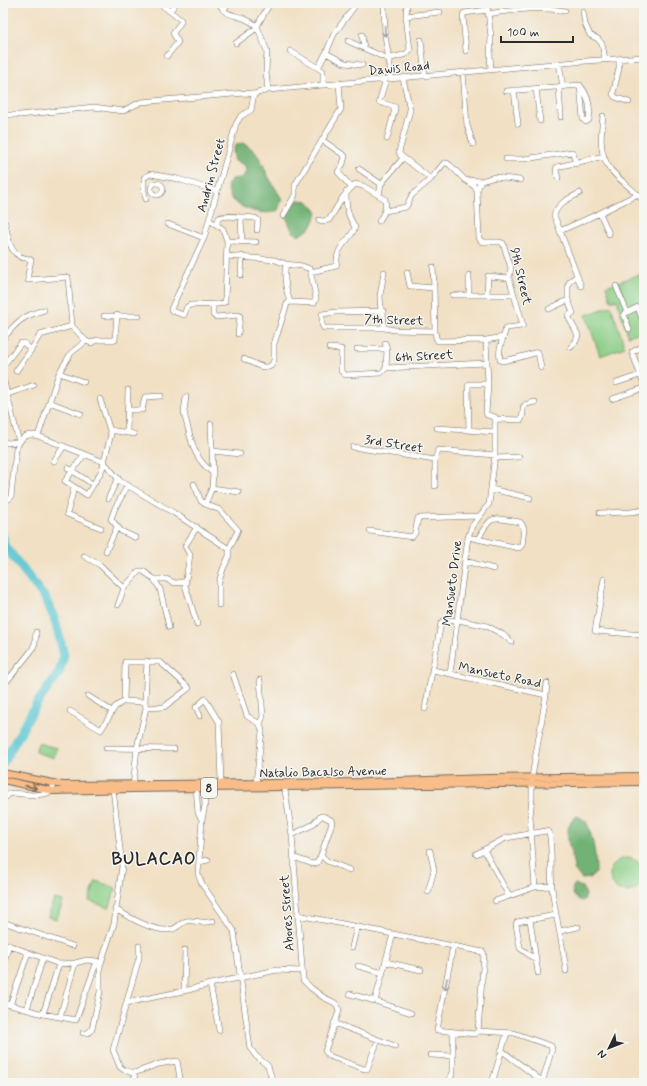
<svg xmlns="http://www.w3.org/2000/svg" width="647" height="1086" viewBox="0 0 647 1086" font-family="Mynerve,sans-serif">
<rect width="100%" height="100%" fill="#f6f6f2"/>
<filter id="ink" filterUnits="userSpaceOnUse"><feTurbulence type="fractalNoise" baseFrequency=".025" numOctaves="2"/><feDisplacementMap in="SourceGraphic" scale="8" xChannelSelector="R" yChannelSelector="G"/><feConvolveMatrix kernelMatrix="1 2 1 2 8 2 1 2 1" color-interpolation-filters="sRGB"/></filter>
<filter id="wash" filterUnits="userSpaceOnUse"><feTurbulence type="fractalNoise" baseFrequency=".012" numOctaves="4" result="noise"/><feDisplacementMap in="SourceGraphic" scale="16" xChannelSelector="R" yChannelSelector="G"/><feGaussianBlur stdDeviation="0.9" result="paint"/><feColorMatrix in="noise" values="0 0 0 0 0 0 0 0 0 0 0 0 0 0 0 0 0 1.4 0 .05"/><feComposite in="paint" operator="in"/></filter>
<g filter="url(#wash)">
<rect width="100%" height="100%" fill="#f1e0c4"/>
<!-- green -->
<path fill="#8ccf87" stroke="#5c7d59" d="M644 273V331L628 336 617 300 611 301 606 286Z
M611 306 625 347 600 356 586 315Z
M38 743 57 748 54 758 35 752Z
M610 875a17 17 0 1 1 34 0a17 17 0 1 1-34 0Z
M96 881 116 888 109 908 89 901Z
M54 899 63 901 57 919 48 917Z"/>
<!-- forest -->
<path fill="#71b274" stroke="#4e6e50" d="M242 143C257 149 261 161 267 174 272 183 277 191 282 199L278 210C265 217 240 209 231 198 229 194 228 189 227 186L231 179 242 178 246 172 245 165 235 161 233 150 236 145Z
M298 200 308 201 317 211C314 225 312 229 299 235L292 231 286 216Z
M577 816 586 821C593 837 596 855 596 873L590 878 582 879 575 871 568 840V829L571 821Z
M575 884 582 887 586 894 585 899 581 901C574 898 569 891 575 884Z"/>
<g fill="none" stroke-linecap="round" stroke-linejoin="round">
<!-- river -->
<path stroke="#5bc8d2" stroke-width="9" d="M3 537 4 545 45 598 54 617 64 655 59 673 37 703 3 763"/>
</g>
</g>
<g filter="url(#ink)">
<g fill="none" stroke-linecap="round" stroke-linejoin="round">
<!-- minor casing -->
<g stroke="#706a61" stroke-width="6">
<path id="minor" d="M159 3 181 20V22L173 33 178 42 167 56
M219 3C225 15 231 14 243 18 248 20 253 23 257 26L267 51 266 72 268 90
M384 3 385 35 390 67V79
M487 3 491 37 490 56 491 69
M223 10 230 3
M170 11 176 3
M583 12 585 24 590 35 598 39 602 44 605 59
M488 14C514 10 540 6 565 11
M406 16 440 12
M257 26 270 3
M362 35 364 48
M421 40 425 76
M348 41 388 59 406 54 410 50 406 16 407 3
M236 43 258 27
M290 51 323 71V85
M466 51 463 16 464 13 488 10
M326 53 345 63 362 65
M619 59V68L613 94 615 97 629 102
M559 63 563 87
M318 68 326 53 334 34 357 3
M463 72 467 125 473 144
M403 78 410 110 399 152 400 155 431 179
M386 79 379 102 395 107V109L387 139
M559 88 561 117
M536 89 540 121
M514 90 518 124
M506 91 580 85C589 96 591 107 589 120L586 122 583 119 580 85
M3 115H20L94 107 123 111 141 102 245 93 254 94 268 90 586 61 644 57
M603 116C601 134 598 154 611 170 621 182 635 190 644 202
M322 140 345 156 343 164 338 172 351 187
M506 159H524L572 152 573 153 576 164
M359 169 381 184
M558 178 556 170 557 167 604 156
M465 180 481 181 495 177 520 180
M481 181 477 191 479 238 481 241 483 242H500L503 243 511 268 509 278 523 325 522 326 506 328C503 341 498 346 500 360L502 361 517 358 538 352 541 368
M151 189a6 6 0 1 1 12 0a6 6 0 1 1-12 0Z
M580 193C568 199 559 202 554 215L581 286
M379 195 381 184 403 158
M146 199 144 191V178L150 174 178 179 216 191
M385 211 406 207 412 195 431 179 444 163H447L450 165 465 180 474 186 477 191
M600 213 609 234
M283 216 295 195V185L341 109 339 83
M241 218 242 241
M209 220 204 238 171 309 172 311 184 315 187 307 190 305 219 304 225 302 227 241 223 229 209 220 236 124 241 116 251 110 254 94
M319 220 322 221 329 220 343 197 355 184 363 186 385 199C387 208 384 214 379 221
M3 221 5 223C8 234 8 249 19 256 23 259 27 257 31 260L28 274V280L68 277 72 326 86 341
M168 224 204 238
M217 224C217 223 218 219 219 218 224 214 248 218 255 218L258 220 257 230
M560 231 600 213 638 194
M227 241 256 242
M227 256 275 260 286 264
M433 267 434 288
M311 272 336 266C338 262 336 258 338 254 341 243 352 238 355 227 347 214 346 207 346 192
M407 272 410 286 434 288 435 331 436 338 438 341 486 340 504 337
M241 275 242 256
M616 286 627 312
M487 294 488 276 509 278
M453 295H514
M469 295V275
M213 305V315L216 317 238 315 240 316 238 334
M638 307 642 319
M549 309 568 300
M381 311 380 296 384 272
M104 316H139
M384 328 383 311 336 312 322 314V325L324 328H384L395 330 435 331
M629 329 624 314 638 307 644 306
M3 339C17 321 23 316 44 310
M385 343 387 349 386 368
M644 346 632 352 644 385
M571 347 576 341 578 335 568 316 573 313 568 300V285L570 281 577 276
M329 348 341 349V371L345 375 381 373 386 368 486 363
M357 349H387
M244 359C252 362 263 370 271 366L274 360V344L287 304 290 302 314 303 316 298 310 269 302 266 286 264C283 277 286 290 290 302
M3 366 21 343H24L31 350
M16 371 31 350 40 335 72 326
M59 373 84 382
M3 378 19 442 6 443 3 440
M616 383 640 375
M8 394 34 385
M186 397 184 411 185 417C192 441 192 457 213 473L212 488 205 504
M612 399 644 388
M49 402 81 414
M127 410H142L145 397 161 396
M495 419 521 420C527 407 516 406 535 402
M211 424 213 473
M437 428 495 432
M110 430 134 434
M469 430 468 386 470 384H488
M127 432 128 390
M38 436 59 373 71 353 86 341 91 343 97 340H115L117 315
M353 447 435 460
M213 451 240 454
M84 455 65 481 87 495 102 470 111 434 100 399
M495 458 519 457
M54 461 64 446
M68 468 91 483
M194 484 201 501 205 504 220 510 238 530 229 549V556L223 569 219 582V605
M128 485 115 508 111 519 121 531 136 538
M435 486V460L438 450 495 455
M74 488 67 514 101 528
M212 488 239 492
M491 489 530 498
M108 499 118 478
M3 500 9 499 11 497 16 449C21 437 26 433 38 436L104 462 120 481 174 513 229 549
M600 513 631 512 644 510
M197 527 185 546 190 555 185 585 197 624
M370 531 412 537 415 533 418 518 480 516
M468 537 519 548 522 545 524 528 520 522C492 518 492 513 478 539
M106 551 117 527
M84 556 100 565 124 588
M465 561 494 569
M154 579 160 589 169 627
M604 579 595 631 644 635
M118 605 124 588 139 571H143L154 579H166L175 583 186 582
M458 620 487 626 502 634 512 642
M433 670 546 695
M233 674 247 716 260 724 262 731 256 783
M450 674 468 537 472 526 489 504 495 455V417L487 415 486 413 488 384 486 340
M3 686 32 650 35 643 36 632
M88 696 112 711
M124 701 125 662H160L189 688 164 707 146 708
M425 709 441 623 445 620 458 621
M70 711 101 730 115 707 124 701 145 702
M200 716 196 707 205 699 219 722 221 783
M260 724 263 716 260 680
M106 748 174 749
M284 784 292 835 303 980 311 988 323 997 335 1003 338 1007 339 1011 325 1051 329 1056 364 1069H367L378 1040
M196 786 198 813 202 820
M204 786 205 805 202 820 198 874 202 884 234 931 250 1048 256 1056 268 1066 273 1083
M133 787 137 748 146 708 145 702 147 661
M3 800 9 794 13 793 32 795 45 794 53 791V784
M292 835 312 825 321 816H323L331 820 332 823 321 855 317 863 313 864 293 857
M484 850 509 896
M476 854 506 838 546 831 549 832C553 850 550 870 552 888 555 916 563 943 566 971
M321 855 327 861 350 870
M199 862 208 860
M535 887 530 816 532 798V777L546 695 547 683
M428 892 434 870 430 851
M495 901 535 887 552 886
M115 909C129 917 156 934 173 929 177 928 181 923 186 921 194 919 202 925 213 921
M298 915 483 952 484 954 478 1031 475 1034 437 1030 453 946
M530 920 538 973
M3 922 73 946
M560 931 578 927
M3 943 59 964 75 963 87 960 97 961 76 1020 43 1014 3 1003
M352 947 357 926
M536 960 520 948 516 924 517 922 556 915
M386 962 421 970
M3 964 9 945
M358 966 383 973
M210 984 219 1030
M184 991 185 950
M350 994 375 1001 411 1013
M375 1001 393 934
M126 1003 188 990 210 984 277 970 301 971
M10 1005 28 953
M27 1009 43 958
M43 1014 59 964
M60 1017 75 963
M334 1023 395 1046
M478 1031 514 1033 551 1046 552 1049 542 1083
M83 1033H88L92 1029 100 992V966L114 924 122 866 113 789
M501 1050 542 1081
M430 1055 453 1056
M134 1073 159 1064 177 1061 180 1078 179 1080 173 1083
M135 1083 134 1073 124 1070 120 1067 113 1050 139 958V946
M448 1083 453 1072V1032
M492 1083 507 1033"/>
</g>
<!-- major casing -->
<g stroke="#706a61" stroke-width="8">
<path id="major" d="M3 773 63 785 366 782 489 778 644 776
M3 780 53 791 133 789 644 782"/>
</g>
<!-- minor -->
<use href="#minor" stroke="#fff" stroke-width="5"/>
<!-- major -->
<use href="#major" stroke="#f8bd88" stroke-width="6"/>
</g>
<!-- one-way arrows -->
<defs><path id="oneway-shaft" d="M-6 0H5M1.5-3L5.5 0L1.5 3" fill="none" stroke-width="1.6" stroke-linecap="round" stroke-linejoin="round"/></defs>
<g stroke="#a0a0a0">
<use href="#oneway-shaft" transform="translate(385 31) rotate(86)"/>
<use href="#oneway-shaft" transform="translate(446 984) rotate(100)"/>
</g>
<use stroke="#876d55" href="#oneway-shaft" transform="translate(31 787) rotate(13)"/>
</g>
<g text-anchor="middle" stroke-width="3" stroke-linejoin="round" paint-order="stroke">
<!-- shield labels -->
<rect fill="#f6f6f2" stroke="#686867" stroke-width="1" x="201" y="778" width="16" height="20" rx="3"/>
<g font-size="12" font-weight="bold" fill="#2b2b2b">
<text x="209" y="792">8</text>
</g>
<!-- street labels -->
<g font-size="13" fill="#2b2b2b" stroke="#f6f6f2">
<text transform="translate(399 67) rotate(-5)" y="5">Dawis Road</text>
<text transform="translate(210 175) rotate(-75)" y="5">Andrin Street</text>
<text transform="translate(522 276) rotate(77)" y="5">9th Street</text>
<text transform="translate(394 319) rotate(2)" y="5">7th Street</text>
<text transform="translate(424 355) rotate(-3)" y="5">6th Street</text>
<text transform="translate(394 443) rotate(9)" y="5">3rd Street</text>
<text transform="translate(451 583) rotate(-83)" y="5">Mansueto Drive</text>
<text transform="translate(500 674) rotate(12)" y="5">Mansueto Road</text>
<text transform="translate(323 771) rotate(-1)" y="5">Natalio Bacalso Avenue</text>
<text transform="translate(286 913) rotate(-94)" y="5">Abores Street</text>
</g>
<!-- district labels -->
<g font-size="17" font-weight="bold" letter-spacing="1" fill="#2b2b2b" stroke="#f6f6f2">
<text x="154" y="864">BULACAO</text>
</g>
</g>
<!-- margin -->
<rect width="647" height="1086" fill="none" stroke="#f6f6f2" stroke-width="16"/>
<!-- north arrow -->
<g transform="translate(609 1048) rotate(227)" stroke="#f6f6f2" stroke-width="3" paint-order="stroke">
<path d="M0-3L7 15L0 10L-7 15Z" fill="#2b2b2b"/>
<text y="-6" font-size="11" font-weight="bold" text-anchor="middle" fill="#2b2b2b">N</text>
</g>
<!-- scale -->
<path d="M501 36v6h72v-6" fill="none" stroke="#2b2b2b" stroke-width="2"/>
<text x="507" y="36" font-size="12" fill="#2b2b2b" stroke="#f6f6f2" stroke-width="3" paint-order="stroke">100 m</text>
</svg>
